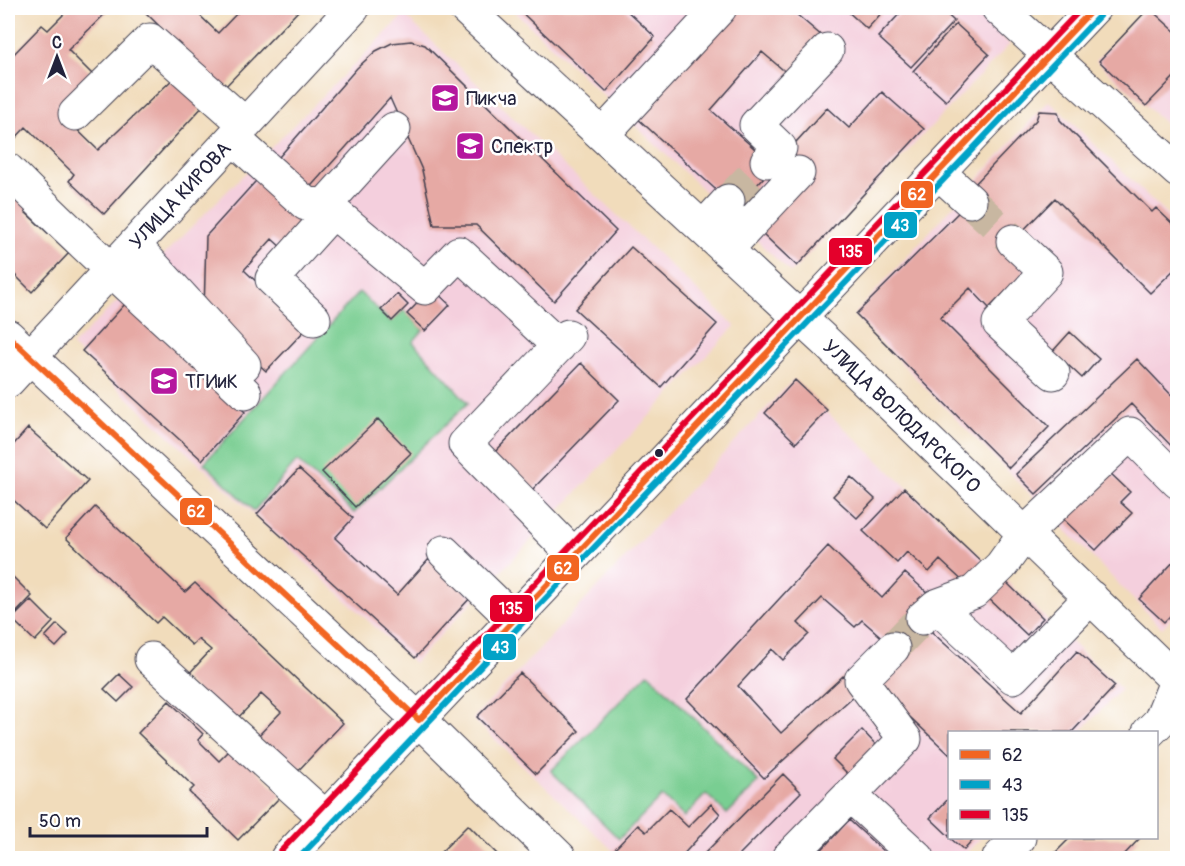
<svg xmlns="http://www.w3.org/2000/svg" width="1185" height="866" viewBox="0 0 1185 866" font-family="Pangolin,sans-serif">
<rect width="100%" height="100%" fill="#fff"/>
<filter id="ink" filterUnits="userSpaceOnUse"><feTurbulence type="fractalNoise" baseFrequency=".0167" numOctaves="2"/><feDisplacementMap in="SourceGraphic" scale="12" xChannelSelector="R" yChannelSelector="G"/><feConvolveMatrix kernelMatrix="1 2 1 2 8 2 1 2 1" color-interpolation-filters="sRGB"/></filter>
<filter id="wash" filterUnits="userSpaceOnUse"><feTurbulence type="fractalNoise" baseFrequency=".008" numOctaves="4" result="noise"/><feDisplacementMap in="SourceGraphic" scale="24" xChannelSelector="R" yChannelSelector="G"/><feGaussianBlur stdDeviation="1.35" result="paint"/><feColorMatrix in="noise" values="0 0 0 0 0 0 0 0 0 0 0 0 0 0 0 0 0 1.4 0 .05"/><feComposite in="paint" operator="in"/></filter>
<g filter="url(#wash)">
<rect width="100%" height="100%" fill="#f1dcbb"/>
<!-- built -->
<path fill="#f4cfdd" d="M511 8H971L1010 44 791 273Z
M1146 8H1177V134L1096 61Z
M404 15 735 326 414 663 72 346Z
M1049 101 1177 224 1178 611 1162 628 854 315Z
M793 380 1121 689 1080 732H950V838H981L961 858H621L473 719Z"/>
<!-- green -->
<path fill="#79ce92" stroke="#4e7866" stroke-width="1.5" d="M359 292 391 322 404 310 423 330 413 342 468 403 354 513 297 461 254 511 204 463Z
M648 673 759 782 727 814 706 794 684 817 662 796 619 839 551 771Z"/>
<g id="blocks">
<!-- building -->
<path fill="#e6a9a4" d="M70 8H111L68 50 95 77 60 113 98 150 176 76 205 104 104 214 69 181 74 174 26 127 8 146V60L42 25 48 30Z
M141 8H192L218 33 242 8H301L223 89Z
M517 8H624L655 37 606 92Z
M734 8H789L823 37 789 75 762 52 711 110 774 166 736 208 636 117Z
M844 8H886L867 29Z
M905 8H940L954 21 911 67 878 37Z
M1149 8 1178 34V73L1146 106 1099 61Z
M956 24 989 54 946 101 913 71Z
M411 41 425 45 616 231 554 301 476 225H434L422 170 390 98 304 194 272 165 357 68 376 51 392 43Z
M882 92 924 129 797 266 762 233 786 153 827 108 849 128Z
M1039 111 1058 112 1060 120 1152 212 1156 208 1178 229V266L1150 293 1055 198 1003 251 1025 272 989 308 970 288 940 318 1049 427 1009 468 856 314 979 192 973 186 1036 120Z
M264 172 312 216 282 248 272 239 244 270 306 329 266 371 204 313 206 236Z
M8 186 32 205 25 212 69 253 32 292 8 268Z
M631 247 717 324 661 387 575 309Z
M432 288 450 305 425 331 407 314Z
M397 294 408 305 392 321 381 310Z
M126 303 245 412 202 460 82 351Z
M1070 332 1099 359 1082 378 1053 351Z
M1137 359 1178 402V453L1131 404 1036 494 1016 474Z
M581 363 619 400 530 492 492 455Z
M795 380 827 410 796 443 765 413Z
M378 419 411 453 355 507 322 472Z
M28 428 88 481 45 529 8 495V451Z
M299 469 353 518 335 538 397 595 429 559 471 597 415 658 257 514Z
M1107 470 1130 492 1120 502 1132 513 1096 550 1061 517Z
M851 477 875 499 857 518 833 496Z
M904 488 986 566 968 586 940 560 929 572 907 552 897 563 863 531Z
M95 507 185 592 195 583 343 723 296 773 257 737 281 712 261 694 232 724 184 679 211 650 198 639 192 645 162 617 156 623 66 538Z
M828 546 882 598 905 573 930 595 912 614 1021 713 1077 651 1115 686 1072 732H950V755L873 682 887 642 862 620 855 627 822 598 798 623 809 634 783 660 772 649 738 686 781 733 843 676 858 692 764 778 687 699Z
M1178 557V608L1164 622 1139 599Z
M8 572 32 596 13 616 8 610Z
M1001 577 1043 618 1027 635 985 595Z
M31 600 53 622 35 641 12 619Z
M57 624 68 634 56 647 45 637Z
M520 673 579 731 536 774 477 717Z
M119 674 133 687 118 702 104 689Z
M169 701 203 734 198 740 219 761 233 747 282 795 238 840 189 792 194 787 138 733Z
M862 730 877 746 848 774 833 759Z
M783 774 801 792 736 858H700Z
M950 797V837L930 818Z
M711 804 720 814 680 858H616L610 854 638 825 646 832 669 809 688 827Z
M849 820 884 852 891 858H814Z
M468 825 501 858H435Z
M950 838H975L964 850Z
M1070 838H1140L1121 858H1050Z"/>
</g>
</g>
<g filter="url(#ink)">
<use href="#blocks" fill-opacity="0" stroke="#413e4e" stroke-width="1.5"/>
<g fill="none" stroke-linecap="round" stroke-linejoin="round">
<!-- minor-tunnel -->
<path stroke="#c8b7a1" stroke-width="33" stroke-dasharray="33 16" stroke-linecap="butt" d="M728 201 767 161
M970 201 1013 241
M893 648 920 620"/>
<!-- minor casing -->
<g stroke="#413e4e" stroke-width="35">
<path id="minor" d="M465 8 827 343 1178 682
M998 8 1178 171
M75 114 150 40 245 124
M602 135 720 8
M233 138 306 204 325 205 394 129
M767 161 780 148 756 125 827 50
M8 170C84 247 165 319 245 393
M938 172 970 201
M325 205 425 288 459 253 559 346
M703 228 728 201
M1013 241 1046 272 999 323 1053 373
M134 245 244 365
M726 250 798 173
M314 319 272 279 326 219 325 205
M568 336 465 444 574 555
M8 381 353 8
M444 552 513 619
M936 606 974 592 1001 566 1025 533 1130 434 1178 482
M922 618 936 606 1013 677 1091 597
M893 648 861 680 905 739 850 795 918 858
M151 659 326 818
M1149 732 1160 721 1178 677
M788 858 850 795
M999 858 1019 838"/>
</g>
<!-- major casing -->
<g stroke="#413e4e" stroke-width="35">
<path id="major" d="M8 336 419 720 560 858
M287 858 1094 8"/>
</g>
<!-- minor -->
<use href="#minor" stroke="#fff" stroke-width="33"/>
<!-- major -->
<use href="#major" stroke="#fff" stroke-width="33"/>
<!-- bus-1 casing -->
<g stroke="#fff" stroke-width="10">
<path id="bus-1" d="M8 336 419 720 1094 8"/>
</g>
<!-- bus-2 casing -->
<g stroke="#fff" stroke-width="10">
<path id="bus-2" d="M299 858 1101 14"/>
</g>
<!-- bus-3 casing -->
<g stroke="#fff" stroke-width="10">
<path id="bus-3" d="M280 852 1082 8"/>
</g>
<!-- bus-1 -->
<use href="#bus-1" stroke="#f26522" stroke-width="6"/>
<!-- bus-2 -->
<use href="#bus-2" stroke="#02a2c7" stroke-width="6"/>
<!-- bus-3 -->
<use href="#bus-3" stroke="#e4002b" stroke-width="6"/>
</g>
</g>
<!-- icons -->
<defs>
<g id="school-square" transform="scale(1.5)"><rect x="-9" y="-9" width="18" height="18" rx="4" fill="#b5179e" stroke="#fff"/><path d="M0-5L7-2L0 1L-7-2ZM-4 1L0 2.5L4 1V4Q0 6-4 4Z" fill="#fff"/></g>
<g id="university-square" transform="scale(1.5)"><rect x="-9" y="-9" width="18" height="18" rx="4" fill="#b5179e" stroke="#fff"/><path d="M0-5L7-2L0 1L-7-2ZM-4 1L0 2.5L4 1V4Q0 6-4 4Z" fill="#fff"/></g>
</defs>
<g fill-rule="evenodd">
<use href="#school-square" x="445" y="98"/>
<use href="#university-square" x="470" y="146"/>
<use href="#university-square" x="164" y="381"/>
</g>
<!-- markers -->
<circle fill="#22223b" stroke="#fff" stroke-width="2" cx="659" cy="453" r="5"/>
<g text-anchor="middle" stroke-width="5" stroke-linejoin="round" paint-order="stroke">
<!-- poi labels -->
<g font-size="20" fill="#22223b" stroke="#fff" text-anchor="start">
<text x="466" y="105">Пикча</text>
<text x="491" y="153">Спектр</text>
<text x="185" y="388">ТГИиК</text>
</g>
<!-- street labels -->
<g font-size="20" fill="#22223b" stroke="#fff">
<text transform="translate(180 195) rotate(-47)" y="7">УЛИЦА КИРОВА</text>
<text transform="translate(902 416) rotate(44)" y="7">УЛИЦА ВОЛОДАРСКОГО</text>
</g>
</g>
<g stroke="#fff" stroke-width="2">
<rect x="900" y="180" width="34" height="29" rx="6" fill="#f26522"/>
<rect x="883" y="211" width="35" height="28" rx="6" fill="#02a2c7"/>
<rect x="828" y="237" width="45" height="29" rx="6" fill="#e4002b"/>
<rect x="179" y="497" width="34" height="29" rx="6" fill="#f26522"/>
<rect x="546" y="554" width="34" height="28" rx="6" fill="#f26522"/>
<rect x="489" y="594" width="45" height="29" rx="6" fill="#e4002b"/>
<rect x="482" y="633" width="35" height="28" rx="6" fill="#02a2c7"/>
</g>
<g font-size="16" text-anchor="middle" font-weight="bold" fill="#fff">
<text x="917" y="200">62</text>
<text x="900" y="231">43</text>
<text x="851" y="257">135</text>
<text x="196" y="517">62</text>
<text x="563" y="574">62</text>
<text x="511" y="614">135</text>
<text x="500" y="653">43</text>
</g>
<!-- margin -->
<rect width="1185" height="866" fill="none" stroke="#fff" stroke-width="30"/>
<!-- legend -->
<rect x="948" y="731" width="210" height="108" fill="#ffffff" stroke="#a7a7b1" stroke-width="1.5"/>
<rect x="960" y="750" width="30" height="9" fill="#f26522" stroke="#a7a7b1" stroke-width="1.5"/>
<text x="1002" y="761" font-size="18" fill="#22223b">62</text>
<rect x="960" y="780" width="30" height="9" fill="#02a2c7" stroke="#a7a7b1" stroke-width="1.5"/>
<text x="1002" y="791" font-size="18" fill="#22223b">43</text>
<rect x="960" y="810" width="30" height="9" fill="#e4002b" stroke="#a7a7b1" stroke-width="1.5"/>
<text x="1002" y="821" font-size="18" fill="#22223b">135</text>
<!-- north arrow -->
<g transform="translate(57 57)" stroke="#ffffff" stroke-width="4.5" paint-order="stroke">
<path d="M0-4.5L10 22L0 15L-10 22Z" fill="#22223b"/>
<text y="-9" font-size="16" font-weight="bold" text-anchor="middle" fill="#22223b">С</text>
</g>
<!-- scale -->
<path d="M30 827v9h177v-9" fill="none" stroke="#22223b" stroke-width="3"/>
<text x="39" y="827" font-size="18" fill="#22223b" stroke="#ffffff" stroke-width="4.5" paint-order="stroke">50 m</text>
</svg>
